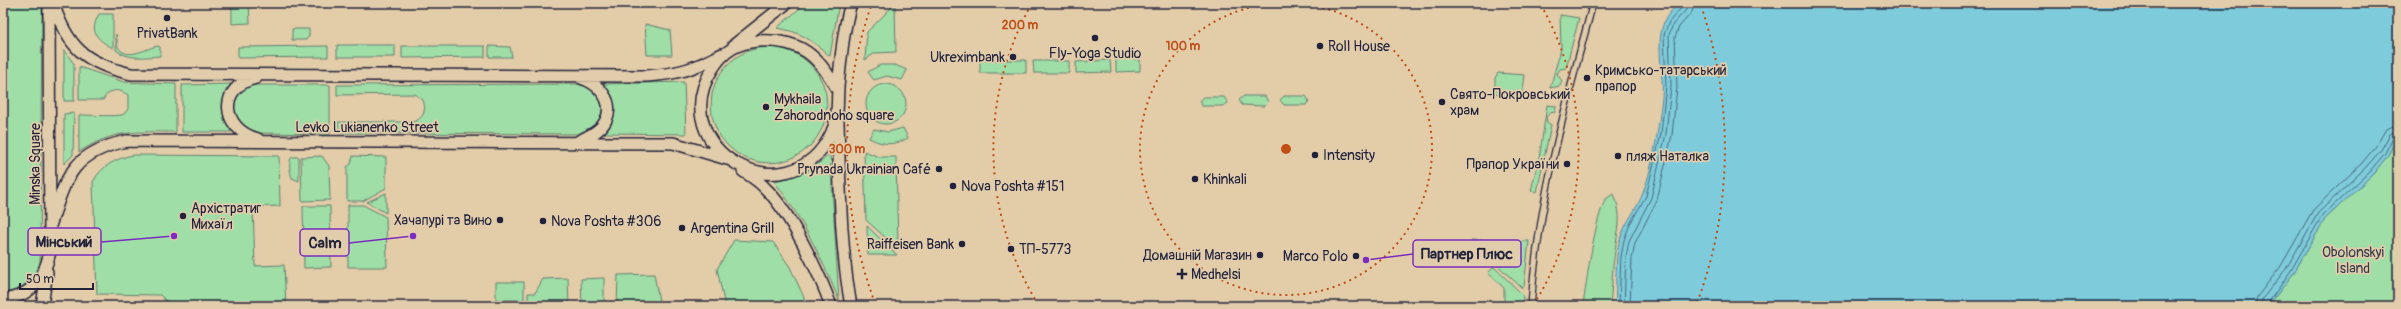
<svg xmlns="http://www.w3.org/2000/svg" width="2401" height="309" viewBox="0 0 2401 309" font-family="Pangolin,sans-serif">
<rect width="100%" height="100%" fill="#e3cca8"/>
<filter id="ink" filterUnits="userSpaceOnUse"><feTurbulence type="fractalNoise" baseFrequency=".025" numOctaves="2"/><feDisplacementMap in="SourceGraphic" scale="8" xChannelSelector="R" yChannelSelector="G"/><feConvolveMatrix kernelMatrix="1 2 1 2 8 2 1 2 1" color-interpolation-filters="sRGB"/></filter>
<g filter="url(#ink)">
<!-- green -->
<path fill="#9fdea6" stroke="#608070" d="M3 3H42L40 264C33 280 21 291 3 293Z
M232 3H249L250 23 232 24Z
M806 3H839L830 56C811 40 802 32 777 28Z
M895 4 896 52 875 53 865 60 867 32Z
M99 14H113V48C96 39 89 32 99 14Z
M1560 15 1579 18 1566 68 1560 69 1557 74 1562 81 1560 86 1550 88 1561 49Z
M645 24 670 30 672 55H647Z
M292 29H309V36L306 40H292Z
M116 34C117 38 117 44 118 47 127 62 148 47 158 46L160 47V56C146 57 127 60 116 50Z
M337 45H395V57H337Z
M328 46V57L238 58V47Z
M402 46H485V57L402 58Z
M489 46 510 47 512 57H489Z
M711 105a58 58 0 1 1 116 0a58 58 0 1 1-116 0Z
M64 50 74 64V101H64Z
M1116 59H1140V71L1116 72Z
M980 60H1026V73H980Z
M1110 60 1111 72 1076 73V62Z
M1033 61H1069V73H1034Z
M880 65H895L907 70 902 80 887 76 874 80 868 72Z
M79 67 124 82 176 84V132C135 132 115 129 79 152V115C88 115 120 117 124 114L128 109V95C118 88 109 89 103 100H79Z
M1498 73 1525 75 1522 97 1520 98 1498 95 1495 92V78Z
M684 82 686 134 603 133C615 116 615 100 603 84Z
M231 84C219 101 221 115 231 132H182V85Z
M576 84C601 87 606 101 600 123L583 134 338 133V122H413C423 119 427 111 423 100L415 94 337 95V85Z
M866 104a20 20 0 1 1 40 0a20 20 0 1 1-40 0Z
M257 85H330V134L254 133 244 130 232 114C235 95 236 89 257 85Z
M1244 96H1265L1268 102 1264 106 1242 105 1239 100Z
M1284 96H1306L1309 101 1306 105H1284L1280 100Z
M1203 97H1224L1228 103 1223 106H1202L1199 101Z
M1547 105 1556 106 1555 112 1550 113 1546 117 1547 122 1551 125 1537 192 1531 191 1540 153Z
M74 113 73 155 64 164V114Z
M903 128 908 138C894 146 883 145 869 138L874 129 888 132Z
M2398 136V306H2268L2293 274 2325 219 2373 174 2388 155Z
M864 151 879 157H896L898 249 866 220Z
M830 154 839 300C821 257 803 219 774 181 797 176 813 170 830 154Z
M133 155 279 156 280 206 253 207 255 266 284 265 286 306H171L160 295 97 294 93 182C101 166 117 158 133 155Z
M322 156 329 166 330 200 302 201 301 157Z
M353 156 386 157V188L363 201H347V167L351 164Z
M292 157H299V181L292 178C290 172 288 161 292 157Z
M386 193V213L367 202Z
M1614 194C1623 218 1618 227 1615 251 1612 269 1612 288 1610 306H1583C1586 284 1595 216 1606 199 1608 197 1612 195 1614 194Z
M348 205H363L386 217 387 267H348Z
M303 206H330L331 267 304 268Z
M867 226 897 255H868Z
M734 240 773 242 790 267 808 306H725L717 269Z
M1471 240 1516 241 1510 246C1501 242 1494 248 1496 258L1493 261Z
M1522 241H1529L1524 287 1522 288 1496 264 1499 261 1507 263 1512 260 1513 249Z
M1494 267 1523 295 1522 306H1504V288L1488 273Z
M654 274 660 306H617L618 275Z
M568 278 569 306H528V293H535L543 279Z
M604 278V306H582L581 279Z
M496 282H524V300H496Z"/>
<!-- water -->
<path fill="#7eccdb" stroke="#59889b" d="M1682 3H2396L2398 20V136L2388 155 2373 174 2325 219 2293 274 2268 306H1615C1617 284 1614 261 1620 239 1625 222 1637 210 1643 193 1654 163 1658 130 1662 98 1665 67 1647 21 1682 3Z"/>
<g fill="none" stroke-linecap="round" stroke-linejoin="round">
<!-- shore -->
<path stroke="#47667b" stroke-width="1" d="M1619 306 1621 257 1624 240 1630 224 1646 196 1661 134 1666 86 1664 35 1669 22 1682 7 1683 3
M1624 306 1626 257 1629 241 1651 198 1666 134 1671 86 1669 35 1673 24 1686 10 1688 3
M1630 306 1632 258 1635 243 1657 200 1672 135 1677 87 1675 37 1679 27 1692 12 1694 3
M2255 306 2257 297 2281 266 2313 210 2362 163 2376 146 2386 129 2398 124
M2261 306 2262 299 2286 269 2318 213 2366 167 2381 150 2390 134 2398 130
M2266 306 2290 272 2322 216 2370 171 2385 153 2393 137 2398 135"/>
<!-- pedestrian casing -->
<g stroke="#22223b" stroke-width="8">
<path id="pedestrian" d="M1531 306C1538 202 1566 103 1593 3"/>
</g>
<!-- secondary casing -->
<g stroke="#22223b" stroke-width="14">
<path id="secondary" d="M53 3C68 48 85 63 131 74L646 76C678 74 694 69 722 54
M734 45 787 3
M256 78C218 86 220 129 258 139
M838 91C819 56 800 38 757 41 737 43 724 51 713 68 661 148 788 221 831 134 839 118 837 103 838 87 841 58 843 31 851 3
M838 122C840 184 840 245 851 306
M579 141C589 136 601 131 606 120 615 101 598 83 581 78
M743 171C751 176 759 181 765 188 789 210 820 274 831 306
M50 226C66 177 72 152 127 141L673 143 727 159
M3 300C32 296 44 279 50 252L49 4
M42 306 47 272"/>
</g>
<!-- pedestrian -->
<use href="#pedestrian" stroke="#e1ccab" stroke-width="5.5"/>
<!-- secondary -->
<use href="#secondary" stroke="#e1ccab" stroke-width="11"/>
</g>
</g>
<!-- distance rings -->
<g fill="none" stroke="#c04e15" stroke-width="2" stroke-dasharray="2 4">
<path d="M1287 3A146 146 0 1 1 1285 3"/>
<path d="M1038 304A293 293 0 0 1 1031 5M1541 5A293 293 0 0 1 1534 304"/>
<path d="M875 303A439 439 0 0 1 871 6M1701 6A439 439 0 0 1 1697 303"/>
</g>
<!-- markers -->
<g fill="#22223b" stroke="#e1ccab" stroke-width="1.5">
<circle cx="167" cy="18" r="4"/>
<circle cx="1095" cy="38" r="4"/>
<circle cx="1320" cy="46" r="4"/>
<circle cx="1013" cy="57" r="4"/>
<circle cx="1587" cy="78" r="4"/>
<circle cx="1442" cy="102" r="4"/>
<circle cx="766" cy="107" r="4"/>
<circle cx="1315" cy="155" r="4"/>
<circle cx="1618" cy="156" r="4"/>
<circle cx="1567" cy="164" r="4"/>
<circle cx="939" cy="169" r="4"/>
<circle cx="1195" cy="179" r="4"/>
<circle cx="953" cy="186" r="4"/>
<circle cx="183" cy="216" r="4"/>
<circle cx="500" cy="220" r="4"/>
<circle cx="543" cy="221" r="4"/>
<circle cx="682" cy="228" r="4"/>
<circle cx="962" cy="244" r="4"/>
<circle cx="1011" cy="249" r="4"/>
<circle cx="1260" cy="255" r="4"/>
<circle cx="1356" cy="256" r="4"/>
<path d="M1180 268h4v4h4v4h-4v4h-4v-4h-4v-4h4z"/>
</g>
<g text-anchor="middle" stroke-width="3.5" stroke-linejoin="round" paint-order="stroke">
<!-- poi labels -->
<g font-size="14" fill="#22223b" stroke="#e1ccab" text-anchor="start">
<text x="167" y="38" text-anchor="middle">PrivatBank</text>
<text x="1328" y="51">Roll House</text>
<text x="1095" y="58" text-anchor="middle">Fly-Yoga Studio</text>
<text x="1005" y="62" text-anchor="end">Ukreximbank</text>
<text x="1595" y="75">Кримсько-татарський<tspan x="1595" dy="16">прапор</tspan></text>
<text x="1450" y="99">Свято-Покровський<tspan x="1450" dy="16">храм</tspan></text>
<text x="774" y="104">Mykhaila<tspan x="774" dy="16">Zahorodnoho square</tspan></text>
<text x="1323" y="160">Intensity</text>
<text x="1626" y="161">пляж Наталка</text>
<text x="1559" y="169" text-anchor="end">Прапор України</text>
<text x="931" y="174" text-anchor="end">Prynada Ukrainian Café</text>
<text x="1203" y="184">Khinkali</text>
<text x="961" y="191">Nova Poshta #151</text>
<text x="191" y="213">Архістратиг<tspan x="191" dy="16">Михаїл</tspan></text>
<text x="492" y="225" text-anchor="end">Хачапурі та Вино</text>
<text x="551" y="226">Nova Poshta #306</text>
<text x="690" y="233">Argentina Grill</text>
<text x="954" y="249" text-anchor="end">Raiffeisen Bank</text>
<text x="1019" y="254">ТП-5773</text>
<text x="1252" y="260" text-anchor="end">Домашній Магазин</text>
<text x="1348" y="261" text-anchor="end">Marco Polo</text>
<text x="1191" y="279">Medhelsi</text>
</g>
<!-- street labels -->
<g font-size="14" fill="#22223b" stroke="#e1ccab">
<text x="367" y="132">Levko Lukianenko Street</text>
<text transform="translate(35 164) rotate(-90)" y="5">Minska Square</text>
</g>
<!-- park labels -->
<g font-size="14" fill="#353e4b" stroke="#e1ccab">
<text x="2353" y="257">Obolonskyi<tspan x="2353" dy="16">Island</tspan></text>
</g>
</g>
<circle cx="1286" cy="149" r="6" fill="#c04e15" stroke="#e1ccab" stroke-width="2"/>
<g font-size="12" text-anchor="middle" font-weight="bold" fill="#c04e15" stroke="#e1ccab" stroke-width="3.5" stroke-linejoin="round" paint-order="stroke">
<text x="1020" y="29">200 m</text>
<text x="1183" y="50">100 m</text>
<text x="847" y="153">300 m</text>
</g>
<!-- callouts -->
<path fill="none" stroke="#7b2cbf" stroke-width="1.5" d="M174 236L101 242M413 236L349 243M1366 260L1413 254"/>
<g fill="#7b2cbf" stroke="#e1ccab" stroke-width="1.5">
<circle cx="174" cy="236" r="4"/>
<circle cx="413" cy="236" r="4"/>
<circle cx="1366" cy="260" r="4"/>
</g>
<g fill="#e1ccab" stroke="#7b2cbf" stroke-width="1.5">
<rect x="28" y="228" width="73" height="27" rx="4"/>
<rect x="300" y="229" width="49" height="27" rx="4"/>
<rect x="1413" y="240" width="108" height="27" rx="4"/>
</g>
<g font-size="15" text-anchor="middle" font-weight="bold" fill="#22223b">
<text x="64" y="247">Мінський</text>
<text x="325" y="248">Calm</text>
<text x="1467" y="259">Партнер Плюс</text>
</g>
<!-- margin -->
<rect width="2401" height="309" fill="none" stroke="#e1ccab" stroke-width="16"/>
<rect x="8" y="8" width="2385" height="293" fill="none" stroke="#22223b" stroke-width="1.5" filter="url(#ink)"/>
<!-- scale -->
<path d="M20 283v6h73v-6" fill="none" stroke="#22223b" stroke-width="2"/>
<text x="26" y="283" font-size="12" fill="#22223b" stroke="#e1ccab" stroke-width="3" paint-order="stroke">50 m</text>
</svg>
